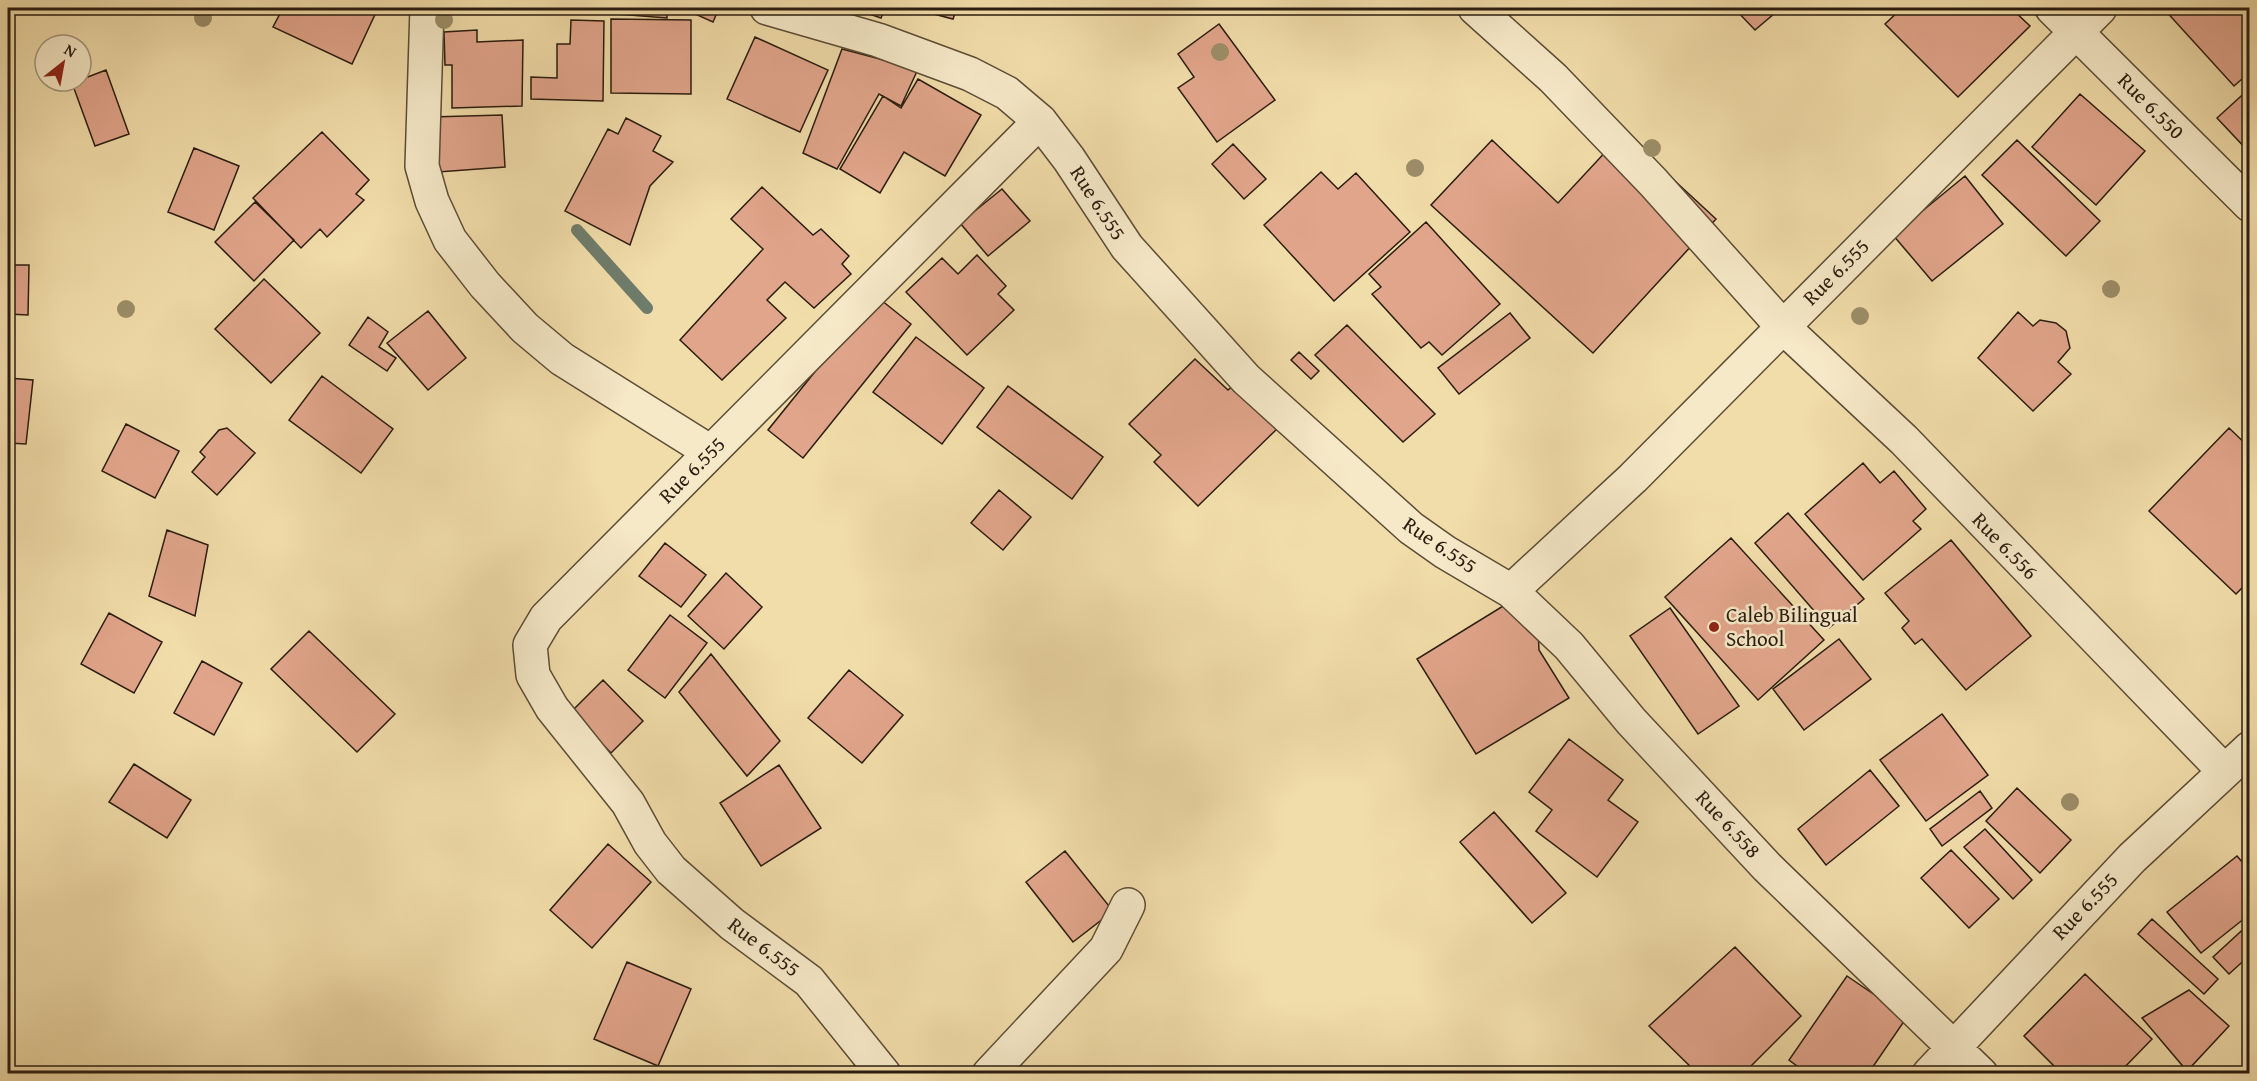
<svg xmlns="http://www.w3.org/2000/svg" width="2257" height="1081" viewBox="0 0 2257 1081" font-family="'Gentium Book Plus',serif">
<rect width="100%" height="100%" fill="#f1ddaa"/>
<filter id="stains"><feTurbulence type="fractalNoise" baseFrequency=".00333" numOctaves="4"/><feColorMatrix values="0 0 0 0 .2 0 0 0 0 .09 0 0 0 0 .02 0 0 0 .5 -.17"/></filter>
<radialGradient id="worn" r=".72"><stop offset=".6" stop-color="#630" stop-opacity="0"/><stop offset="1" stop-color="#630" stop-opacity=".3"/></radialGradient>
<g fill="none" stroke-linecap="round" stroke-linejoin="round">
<!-- stream -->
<path stroke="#6e7c6b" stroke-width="12" d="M577 230 647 308"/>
</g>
<!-- building -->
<path fill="#e1a58b" stroke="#2a1c0f" stroke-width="1.5" d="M283 8H378L352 64 273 27Z
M526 8H571V14L526 10Z
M618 8H667V18L617 14Z
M698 8H719L713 22 695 14Z
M852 8H885L881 18Z
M911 8H957L953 19Z
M1734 8H1781L1755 30Z
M1902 8H2011L2030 26 1958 97 1885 24Z
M2163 8H2250V72L2234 86Z
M611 19 691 20V94L611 93Z
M571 20 604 21 603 101 531 99V77L557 78V44H570Z
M1219 24 1275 100 1217 142 1178 88 1194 77 1178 54Z
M477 30V42L523 40 522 106 452 108V65H445L444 32Z
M755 37 828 70 800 132 727 99Z
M842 49 918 69 901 106 879 94 837 169 803 153Z
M106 70 129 134 95 146 72 83Z
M918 79 981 115 945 176 904 152 880 193 840 169 883 96 901 108Z
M2250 88V153L2217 118Z
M2080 94 2145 151 2096 205 2032 147Z
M502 115 505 167 438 172 431 117Z
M626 118 661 136 653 151 673 162 650 186 630 245 565 211 608 129 618 134Z
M322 132 369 180 356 194 364 200 327 237 320 229 301 248 253 198Z
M1623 133 1716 219 1593 353 1431 205 1492 140 1558 203Z
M2017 140 2100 221 2066 256 1982 175Z
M1233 144 1266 179 1244 199 1212 164Z
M194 148 239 166 214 230 168 212Z
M1321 172 1338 189 1356 173 1410 232 1334 301 1264 225Z
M1965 176 2003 224 1932 281 1893 235Z
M762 187 813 235 821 229 849 256 842 264 851 274 814 308 785 282 767 300 786 318 722 380 680 340 763 249 731 219Z
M1002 189 1030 221 988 256 960 223Z
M255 202 294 240 254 281 215 242Z
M1426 222 1500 304 1442 355 1429 342 1421 348 1372 294 1381 287 1369 274Z
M977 255 1006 286 998 294 1014 310 967 355 906 292 942 258 958 274Z
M8 265H29L28 315 8 314Z
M264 279 320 333 271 383 215 329Z
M876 296 911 324 803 458 768 430Z
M428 311 466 358 428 390 387 343Z
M2018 312 2033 326 2040 320 2056 323 2066 331 2070 348 2058 362 2071 374 2033 411 1978 358Z
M1510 313 1530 338 1459 394 1438 368Z
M368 317 388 332 379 347 396 358 387 371 349 345Z
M1347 325 1435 414 1403 442 1315 355Z
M916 337 984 388 942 444 873 392Z
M1299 352 1319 371 1311 379 1291 360Z
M1195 359 1228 390 1236 383 1279 427 1198 506 1154 462 1161 455 1129 424Z
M322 376 393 429 361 473 289 420Z
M8 378 33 380 26 444 8 443Z
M1008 386 1103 457 1072 499 977 427Z
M126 424 179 451 155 498 102 471Z
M227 428 255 453 217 495 192 472 205 457 200 452 219 430Z
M2229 428 2250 448V580L2236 594 2149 511Z
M1863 463 1880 483 1894 471 1926 509 1913 521 1921 529 1863 580 1805 514Z
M999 490 1031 517 1003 550 971 523Z
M1788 513 1864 599 1829 628 1755 543Z
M167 530 208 545 195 616 149 596Z
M1731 538 1824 640 1758 700 1665 597Z
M1951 540 2031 636 1966 690 1922 639 1915 644 1902 628 1909 621 1885 593Z
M665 543 706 575 681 607 639 576Z
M726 573 762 607 724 649 688 616Z
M1508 603 1538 630 1539 650 1569 698 1476 754 1417 659Z
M1670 608 1739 706 1698 734 1630 636Z
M109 613 162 642 134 693 81 664Z
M670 615 707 643 665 698 628 670Z
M309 631 395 714 357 752 271 669Z
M1839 639 1871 679 1804 730 1773 689Z
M711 654 780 741 747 776 679 692Z
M202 661 242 683 214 735 174 713Z
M849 670 903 715 862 763 808 718Z
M603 680 643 721 611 753 571 712Z
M1942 714 1988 775 1926 821 1880 760Z
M1569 739 1623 780 1608 800 1638 822 1597 877 1536 831 1552 810 1529 792Z
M134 764 191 800 167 838 109 802Z
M779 765 821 828 761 866 720 803Z
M1870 770 1899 806 1826 865 1798 829Z
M2017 788 2071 840 2040 873 1986 821Z
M1980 791 1992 808 1942 846 1930 829Z
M1494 812 1566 893 1532 923 1460 842Z
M1985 829 2032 880 2013 899 1964 847Z
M608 844 651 882 592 948 550 910Z
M1951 850 1999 899 1969 928 1921 878Z
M1065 851 1113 911 1073 942 1026 882Z
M2237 856 2250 871V914L2201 953 2167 912Z
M2152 919 2218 979 2204 994 2138 934Z
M2250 923V955L2229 974 2213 957Z
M1735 947 1801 1016 1743 1074H1698L1649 1026Z
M627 962 691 989 658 1066 594 1039Z
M2085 974 2152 1039 2118 1074H2062L2024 1036Z
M1847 976 1907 1017 1868 1074H1808L1789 1060Z
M2189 990 2229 1026 2187 1071 2142 1018Z"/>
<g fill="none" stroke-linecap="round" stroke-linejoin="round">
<!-- minor casing -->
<g stroke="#5c4c36" stroke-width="36">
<path id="minor" d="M427 8 422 166 432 201 450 240 485 285 525 328 562 359 709 451
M767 8 878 40 970 74 1007 93 1040 121
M1475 8 1553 78 1653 182 1782 326 1904 440 2224 771
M2052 8 2250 205
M1511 591 1569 646 1631 721 1767 867 1981 1074
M884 1074 809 981 732 924 671 870 650 843 628 803 552 708 533 675 530 645 546 618 1040 121 1069 159 1127 247 1246 379 1411 528 1445 552 1511 591 1633 478 2100 8
M989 1074 1106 949 1128 905
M1929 1074 2132 858 2250 748"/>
</g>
<!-- minor -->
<use href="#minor" stroke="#f6e9c8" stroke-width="33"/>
</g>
<!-- trees -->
<g fill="#9c8e69">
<circle cx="203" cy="18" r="9"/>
<circle cx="444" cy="20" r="9"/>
<circle cx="1220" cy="52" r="9"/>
<circle cx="1652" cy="148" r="9"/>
<circle cx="1415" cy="168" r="9"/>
<circle cx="2111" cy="289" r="9"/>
<circle cx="126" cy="309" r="9"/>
<circle cx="1860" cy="316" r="9"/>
<circle cx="2070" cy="802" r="9"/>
</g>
<!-- markers -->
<circle fill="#8f2418" stroke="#f6e9c8" stroke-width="2" cx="1714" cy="627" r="6"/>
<g text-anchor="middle" stroke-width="5" stroke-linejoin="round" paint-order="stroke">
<!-- street labels -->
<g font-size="21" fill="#2a1c0f" stroke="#f6e9c8">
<text transform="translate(2151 106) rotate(45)" y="7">Rue 6.550</text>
<text transform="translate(1098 203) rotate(57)" y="7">Rue 6.555</text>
<text transform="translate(1836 272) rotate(-45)" y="7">Rue 6.555</text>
<text transform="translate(692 470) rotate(-45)" y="7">Rue 6.555</text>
<text transform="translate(1440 545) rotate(34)" y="7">Rue 6.555</text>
<text transform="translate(2005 546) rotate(46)" y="7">Rue 6.556</text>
<text transform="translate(1728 824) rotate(47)" y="7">Rue 6.558</text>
<text transform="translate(2085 906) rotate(-46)" y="7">Rue 6.555</text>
<text transform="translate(764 947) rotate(37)" y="7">Rue 6.555</text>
</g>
<!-- poi labels -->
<g font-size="21" fill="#2a1c0f" stroke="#f6e9c8" text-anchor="start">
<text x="1726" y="622">Caleb Bilingual<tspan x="1726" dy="24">School</tspan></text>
</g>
</g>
<!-- margin -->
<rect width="2257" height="1081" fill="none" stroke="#f1ddaa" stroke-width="30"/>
<rect x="9" y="9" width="2239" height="1063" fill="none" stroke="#2a1c0f" stroke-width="3"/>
<rect x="15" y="15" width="2227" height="1051" fill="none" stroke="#2a1c0f" stroke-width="1.5"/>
<!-- north arrow -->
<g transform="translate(63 63) rotate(31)"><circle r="28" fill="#f6e9c8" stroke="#a4977e" stroke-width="1.5"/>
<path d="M0-4.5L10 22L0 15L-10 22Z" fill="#8f2418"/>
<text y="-9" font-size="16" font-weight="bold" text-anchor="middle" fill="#2a1c0f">N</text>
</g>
<rect width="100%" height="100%" filter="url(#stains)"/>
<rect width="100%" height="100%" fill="url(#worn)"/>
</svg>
